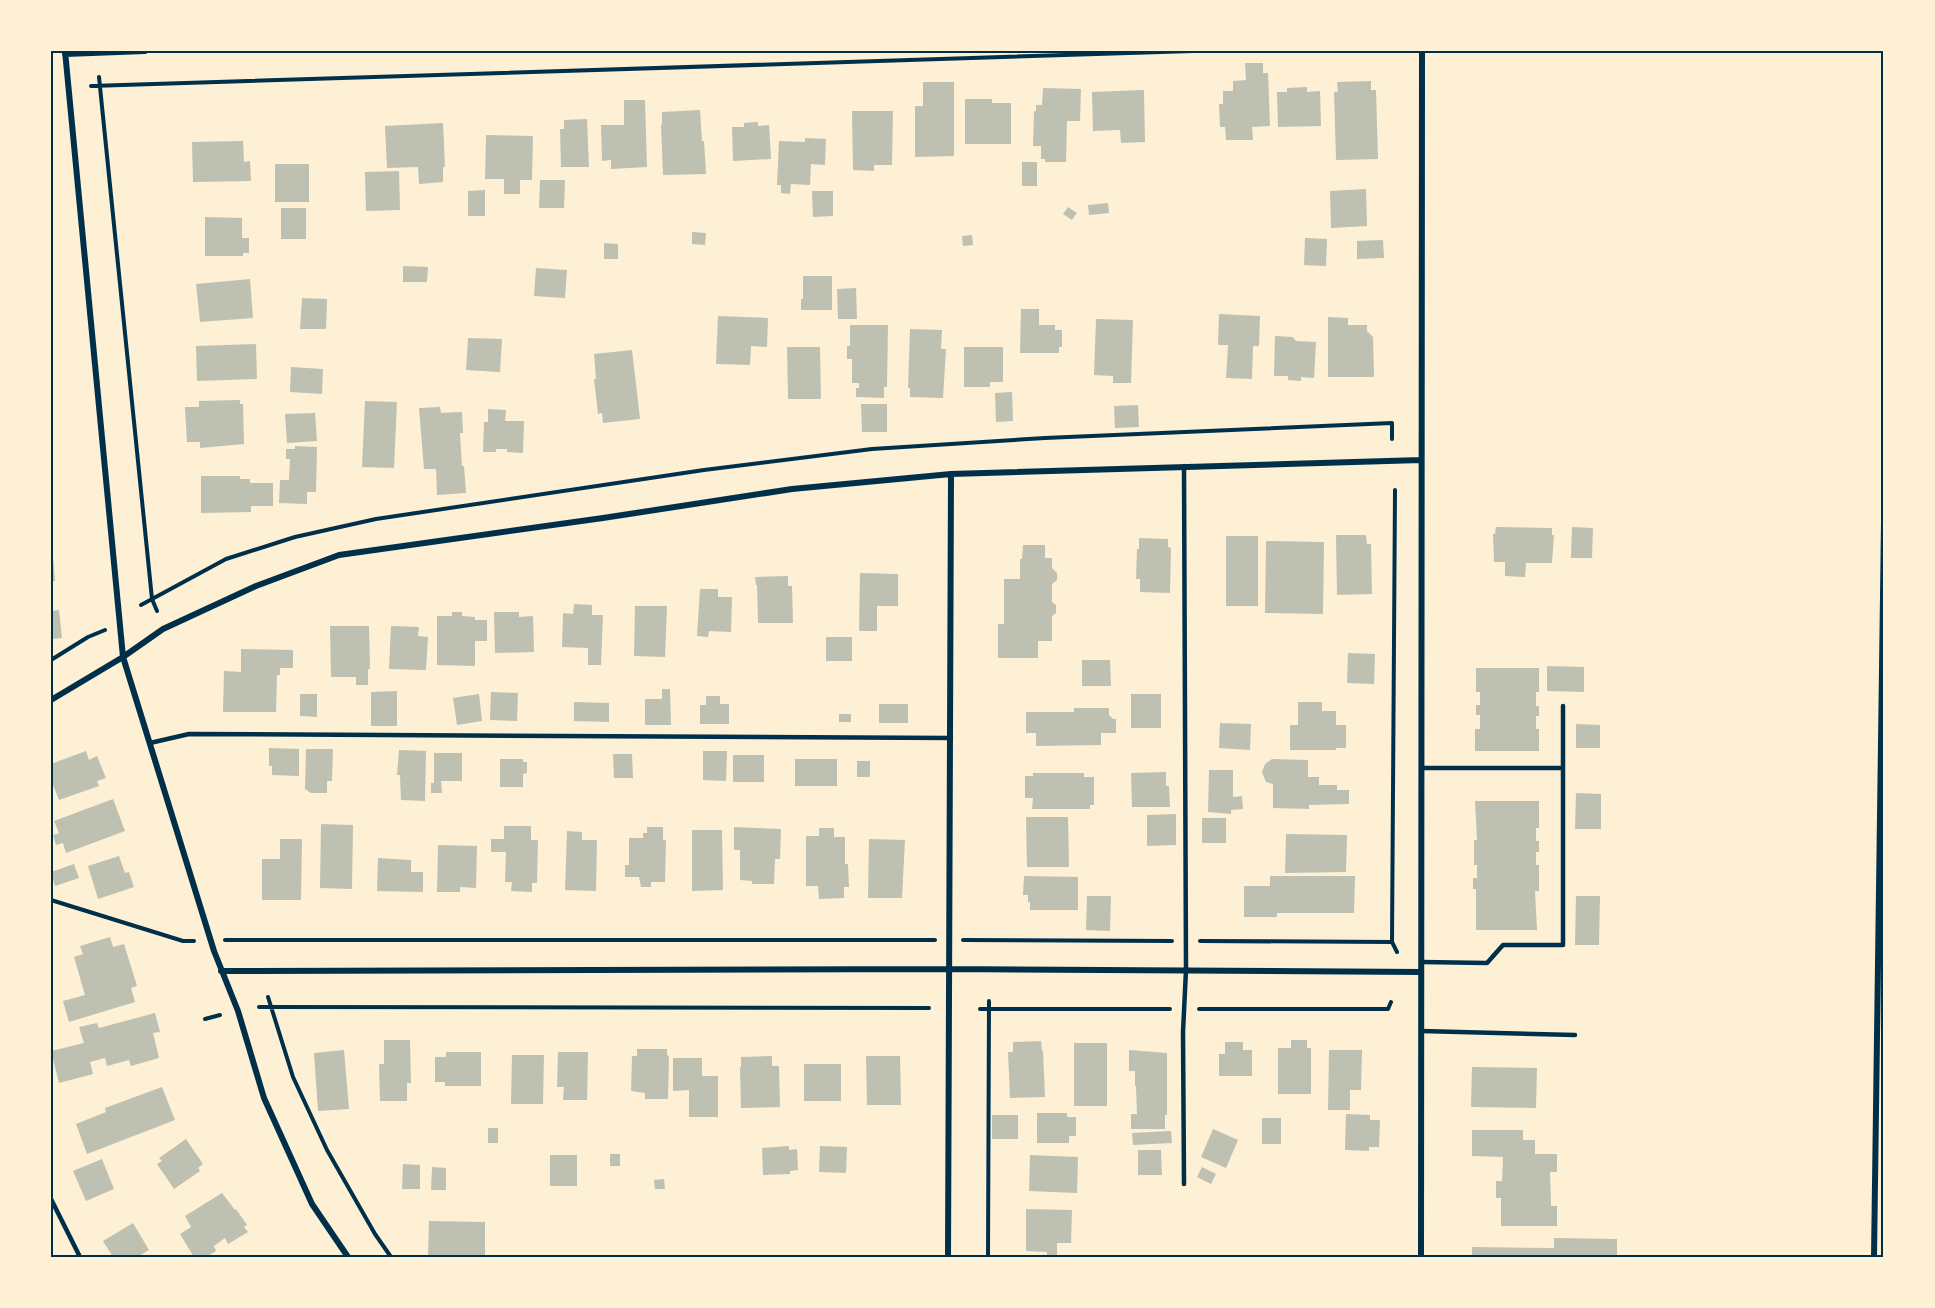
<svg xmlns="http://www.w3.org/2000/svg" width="1935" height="1308" viewBox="0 0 1935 1308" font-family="'Alegreya Sans',sans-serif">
<rect width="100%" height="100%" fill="#fdf0d5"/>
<!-- building -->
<path fill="#bec0b2" d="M1245 63H1263V73H1268L1270 126 1252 127 1253 140H1226L1225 127H1220L1219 104H1223V91H1233V81L1246 80Z
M1371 81V90H1376L1378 159 1336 160 1334 92H1338L1337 82Z
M923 82H954V156L915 157V106H923Z
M1307 87V92L1320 91 1321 126 1278 127 1277 92H1287V88Z
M1043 88 1081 89 1080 121H1067L1066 162H1045V159H1041V146H1033L1034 111H1036V105H1042Z
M1144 90 1145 142 1121 143 1120 130 1093 131 1092 92Z
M965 99H992V103H1011V144H965Z
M624 100H645L647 167 611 169V160L602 161 601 125H624Z
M700 110 702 141H704L706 174 663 175 661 125H662V112Z
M852 111H893L892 165H874V171L853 170Z
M587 119 589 167H561L560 129H564V120Z
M758 122V126L769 125 771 159 733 161 732 127H744V123Z
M443 123 445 167H443V182L419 184 418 167 387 168 385 126Z
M486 135 533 136 532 180H520V194H504V179H485Z
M805 138 826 139 825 165 811 164 810 185 791 184 790 194 781 193V185H777L779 141 805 142Z
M243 141 244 162 250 161 251 181 193 182 192 142Z
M1022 162H1037V186H1022Z
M275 164H309V202H275Z
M399 171 400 210 366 211 365 172Z
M540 180H565L564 208H539Z
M1366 189 1367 226 1331 228 1330 191Z
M485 190V216H468V191Z
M812 191H833V216L813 217Z
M1108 203 1109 213 1089 215 1088 205Z
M1068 207 1077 213 1072 220 1063 214Z
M281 208H306V239H281Z
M205 217 242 218V238H249V253H243V256H205Z
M692 232 706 233 705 245 692 244Z
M972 235 973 245 963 246 962 236Z
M1305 238 1327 239 1326 266 1304 265Z
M1383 240 1384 258 1357 259V241Z
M604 243 618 244V259H604Z
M403 266 428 267 427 282H403Z
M536 268 567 270 565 298 534 296Z
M803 276H832V310H801V299H803Z
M250 279 253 318 200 322 196 284Z
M856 288 857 319H838L837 289Z
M302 298 327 299 326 329H300Z
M1021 309H1039V325H1055V330H1062V347H1059V353H1020Z
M1219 314 1260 316 1259 346H1253L1252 379 1226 378 1228 345H1218Z
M718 316 768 318 767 347 751 346 750 365 716 364Z
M1328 317 1348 318V325H1367V331L1373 337 1374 377H1328Z
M1096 319 1133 320 1131 383H1113V376L1094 375Z
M850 325H888L887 387H884V398L856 397V388H859V383H852V359H847V346H850Z
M910 329 942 330 941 349H946L943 398 910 397V388H908Z
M1275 336 1293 337 1296 341 1316 342 1314 378 1301 377V381L1288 380V376H1274Z
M468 338 502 339 500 372 466 370Z
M256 344 257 379 197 381 196 346Z
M787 347H820L821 399H788Z
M964 347H1003V382H990V387H964Z
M632 350 640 419 603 423 602 413 598 414 594 379H596L594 354Z
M291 367 323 369 322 394 290 392Z
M1012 392 1013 421 996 422 995 393Z
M240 400V404H243L244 444 200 448V442H187L185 407H199V401Z
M365 401 397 402 394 468 362 467Z
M861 404H887V432H862Z
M1138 405 1139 427 1115 428 1114 406Z
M440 407 441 413 462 412 463 433H460L462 466H464L466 493 437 495 436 469H424L419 408Z
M488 409 506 410 505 421H524L523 453 507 452V449H496V452H483L484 422H488Z
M315 413 317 441 287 443 285 414Z
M295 446 317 447 316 492H307V504L279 503 280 480H289L290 459H286V449H295Z
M201 476H240V479H250V483H273V506H251V512L201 513Z
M1496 527 1552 528V535H1554L1552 563H1526L1525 577 1505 576V562H1494L1493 534H1495Z
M1572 527 1593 528 1592 558H1571Z
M1336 535H1366L1367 544H1371L1372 594 1337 595Z
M1226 536H1258V606H1226Z
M1139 538 1168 539V547L1171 548 1170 593 1140 592V579H1136L1137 549H1139Z
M1266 541 1324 542 1323 614 1265 613Z
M1023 545H1045V558H1052V568L1057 573V580L1052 584V602L1056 605V613L1052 616V641H1038V658H998V624H1004V579H1020V559H1022Z
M51 556H53L55 581H51Z
M860 573 898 574V606H877V631H859Z
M788 576V586H792L793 623H759L758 622 757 585H756L755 577Z
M700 589H718V597H732L731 632 709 631 708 637 697 636Z
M574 604 592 605V615H603L601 665H588V648L562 647 563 613 573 614Z
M635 606H667L665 657 634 656Z
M59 610 62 638 51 639V611Z
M452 612H462V616L475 617V620H487V641H475V666L437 665V616H452Z
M494 612H519V617L533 616 534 652 495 653Z
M330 626H369L370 669H368V685H356V677H331Z
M391 626 419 627 418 636 428 637 426 670 389 669Z
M826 637H852V661H826Z
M241 649 293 650V668H280V675H277L276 712H223L224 671 241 672Z
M1348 653 1375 654 1374 684 1347 683Z
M1082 660H1110L1111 686H1082Z
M1547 666 1584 667V692L1547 691Z
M1476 668H1539V692H1536V706H1539V716H1536V729H1539V751H1475V729H1480V715H1476V705H1480V692H1476Z
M662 689H670L671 725H645V699H662Z
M397 691V726H371V692Z
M491 692 518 693 517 721 490 720Z
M300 694H317V717L300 716Z
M479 694 482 721 457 725 453 698Z
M1131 694H1161V728H1131Z
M706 696H720V704H729V724H700V705H706Z
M574 702 609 703V722L574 721Z
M1298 702H1322V711H1336V725H1346V748H1336V750H1290V725H1298Z
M879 704H908V723H879Z
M1074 708H1109V715L1113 719H1116V733H1101V745L1036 746V733H1026V712H1074Z
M839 714H851V722H839Z
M1220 723 1251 724 1250 750 1219 748Z
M1576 724 1600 725V748H1576Z
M269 748 299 749V776L272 775V766H269Z
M306 749H333L332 781H327V793H311L305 789Z
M399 750 426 751 425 801 401 800 400 775H397Z
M86 751 89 760 97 756 106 778 97 781 99 786 59 800 51 780V764Z
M703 751H727L726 781 703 780Z
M434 753H462V781H441L442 793H431V783H434Z
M613 754H632L633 778H614Z
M733 755H764V782H733Z
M500 759H523V762H527V773L523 774V787H500Z
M795 759H837V786H795Z
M1272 759 1308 760V777H1319V785H1337V790H1349V804L1309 805V809L1273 808V784L1266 782 1262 772 1265 764Z
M857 761H870V777H857Z
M1209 770H1233V797L1242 796 1243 809 1231 810V814L1208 812Z
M1166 772V786H1169L1170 807H1132L1131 773Z
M1033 773H1084V777H1094V805H1090V809H1032L1033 798H1025V776H1033Z
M1576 793 1601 794V829H1575Z
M113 799 125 831 66 853 63 843 56 845 53 835 59 833 54 821Z
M1475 801H1539V828H1536V841H1539V852H1536V865H1539V891H1535L1537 930H1476V889H1473V878H1477V865H1474V840H1477Z
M1176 814V845L1147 846V815Z
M1026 817H1068L1069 867H1027Z
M1202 818H1226V843H1202Z
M321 824 353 825 352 889 320 888Z
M504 826H531V840H538L537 883H532V892L511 891 512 882H505L506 852H491V839H504Z
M647 827H663V840H666L665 882H651V887H641L639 877H625V865H629V838H643V833H647Z
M734 827 781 829 780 859H775L774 884H752V881L740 880V850H734Z
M819 828H834V837H845V864H848L849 887H844V898L819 899 818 886H806V836H819Z
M692 830H722L723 890 692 891Z
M567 831 582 832V840H597L596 891 565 890Z
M1286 834 1347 835 1346 872 1285 873Z
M280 839H302L301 900H262V859H280Z
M869 839 905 840 902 898H868Z
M438 845 477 846 476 888 460 887V892H437Z
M119 856 125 873 129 872 134 887 98 899 88 866Z
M378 858 411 860V872H423V892L377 891Z
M74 864 79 878 55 886 51 872Z
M1024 876 1078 877V910H1030V902H1028V895H1023Z
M1270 876H1355L1354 913H1277V917H1244V886H1270Z
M1087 896H1111L1110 931 1086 930Z
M1576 896H1600L1599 945H1575Z
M110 937 113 947 124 944 137 986 131 988 135 1002 69 1022 63 1001 85 995 74 957 83 954 80 946Z
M155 1013 160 1032 153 1033 159 1058 131 1066 129 1060 107 1066 105 1058 90 1062 93 1074 59 1083 51 1051 84 1043 79 1027 97 1023 99 1028Z
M384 1040H410L411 1083H407V1101H380L379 1064H384Z
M1291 1040H1307V1048H1311V1094H1278V1048H1291Z
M1041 1041 1042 1051H1043L1045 1097 1010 1098 1008 1052H1013V1042Z
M1225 1042H1243V1050H1252V1076H1219V1054H1225Z
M1074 1043H1107V1106H1074Z
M637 1049H667V1055L669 1056 668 1099H645V1093L631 1091 632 1056H637Z
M344 1050 349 1109 318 1111 314 1053Z
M1129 1050 1167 1053V1115H1165V1129H1131V1114H1137L1136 1086H1135V1071H1129Z
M1329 1050H1362L1361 1090H1350V1110H1328Z
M446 1052H481V1086H445V1082H435V1057H446Z
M558 1052H588L587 1100H563L564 1087H557Z
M512 1055H544L543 1104H511Z
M772 1056V1066H779L780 1107 741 1108 740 1067H741V1057Z
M866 1056H900L901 1105H867Z
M673 1058H702V1076H718V1117H689V1090L673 1091Z
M804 1064H841V1101H804Z
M1472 1067 1537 1068 1536 1108 1471 1107Z
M162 1087 175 1120 87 1154 76 1124 106 1112 105 1108Z
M1037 1113H1067V1117H1076V1136H1069V1143H1037Z
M1346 1114 1370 1115V1120H1380L1379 1147H1369V1151L1345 1150Z
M992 1115H1018V1139H992Z
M1262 1118H1281V1144H1262Z
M488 1128H498V1143H488Z
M1213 1129 1238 1140 1226 1168 1201 1157Z
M1472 1130H1523V1140H1535V1154H1557V1172H1550L1551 1206H1557V1226H1501V1198H1496V1181H1502L1503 1157 1472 1156Z
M1171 1131 1172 1143 1133 1145 1132 1133Z
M186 1139 203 1164 198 1168 200 1171 174 1189 157 1164 162 1161 159 1158Z
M789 1146V1150L797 1149 798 1170 790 1171V1174L763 1175 762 1148Z
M820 1146 847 1147 846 1173 819 1172Z
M1138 1150H1161L1162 1175H1138Z
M610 1154H620V1166H610Z
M550 1155H577V1186H550Z
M1030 1155 1078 1157 1077 1193 1029 1191Z
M102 1159 114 1189 86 1201 73 1171Z
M403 1164 420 1165V1189H402Z
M432 1167 446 1168V1190H431Z
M1202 1167 1216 1174 1211 1184 1197 1177Z
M664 1179 665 1189H655L654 1180Z
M222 1193 235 1210 236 1209 247 1225 244 1227 248 1232 228 1244 225 1238 214 1246 216 1251 206 1257H194L180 1234 191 1227 185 1216Z
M1026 1209 1072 1210 1071 1243H1057V1255H1047V1252L1026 1251Z
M429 1221 485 1222V1257H428Z
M133 1223 149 1250 137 1257H113L103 1241Z
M1554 1238 1617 1239V1257H1472V1247L1554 1248Z"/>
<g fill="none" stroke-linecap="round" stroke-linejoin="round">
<!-- path -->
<path stroke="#003049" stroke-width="4" d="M99 77 152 599 157 611
M91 86 1193 51
M1395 490 1392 942 1397 952
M141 605 226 559 295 537 376 519 704 470 872 449 1045 438 1392 423V439
M51 660 88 637 105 630
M51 900 183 941H194
M225 940H935
M963 940 1172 941
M1200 941 1392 942
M268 997 293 1077 327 1150 375 1234 391 1257
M259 1007 929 1008
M980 1009H1170
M1199 1009H1388L1391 1002
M205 1019 220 1015
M988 1257 989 1001"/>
<!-- service -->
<path stroke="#003049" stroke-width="4.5" d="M1184 466 1186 970 1183 1032 1184 1184
M150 743 189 734 951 738
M1421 768H1563
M1421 962 1487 963 1503 945H1563V706
M1421 1031 1575 1035
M51 1199 80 1257"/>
<!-- minor -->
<path stroke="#003049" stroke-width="6" d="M65 51 123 657 214 951 238 1011 264 1098 312 1204 348 1257
M65 54 145 51
M51 700 123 657 163 629 256 586 339 555 603 518 792 489 951 474 1421 460
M221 971 949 969 1421 972
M948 1257 951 474
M1421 1257 1422 51
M1874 1257 1884 522"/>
</g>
<!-- border -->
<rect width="1935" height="1308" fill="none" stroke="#fdf0d5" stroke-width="105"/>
<rect x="52" y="52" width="1830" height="1204" fill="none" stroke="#003049" stroke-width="2"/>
</svg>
